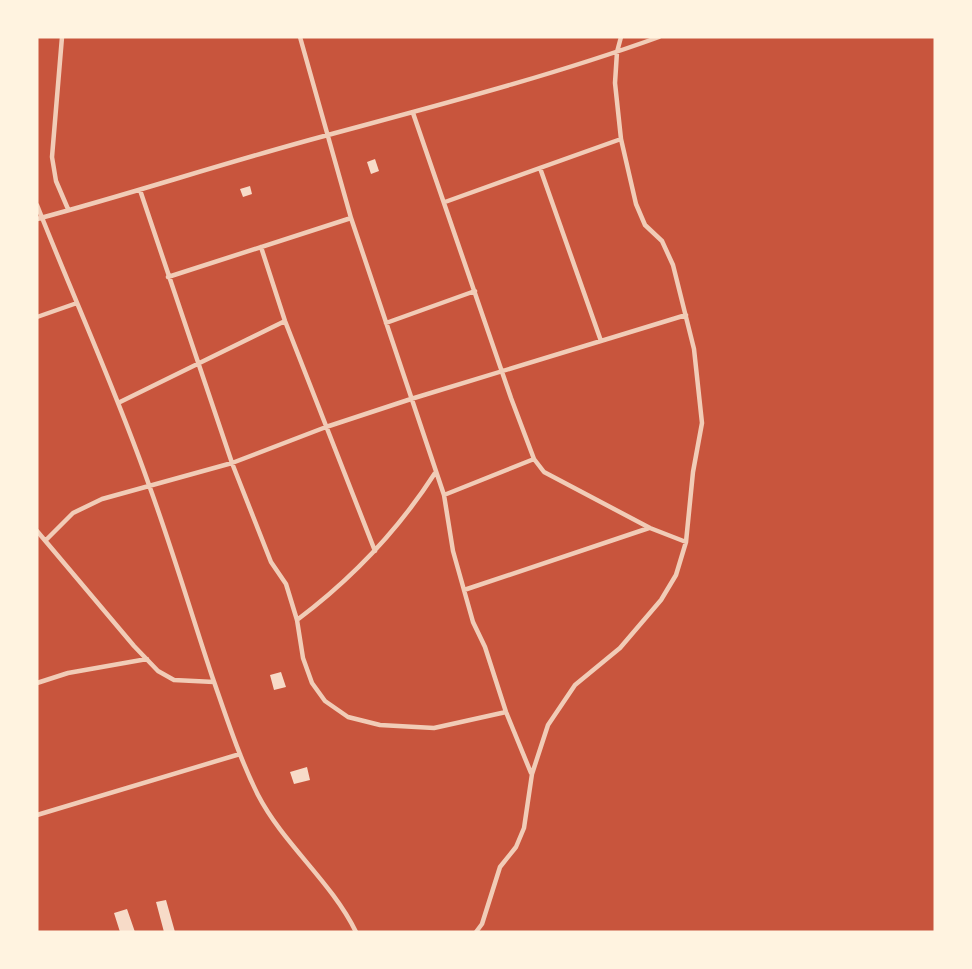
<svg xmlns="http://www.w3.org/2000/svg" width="972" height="969" viewBox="0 0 972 969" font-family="'Nunito Sans',sans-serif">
<rect width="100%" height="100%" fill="#c8553d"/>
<!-- building -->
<path fill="#f7dbc8" d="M375 159 379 171 371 174 367 162Z
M250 186 252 194 243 197 240 189Z
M281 672 286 687 274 690 270 675Z
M307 767 310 780 294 784 290 772Z
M166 900 175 932H164L156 902Z
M127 909 135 932H120L114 913Z"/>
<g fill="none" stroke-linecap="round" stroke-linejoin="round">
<!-- minor -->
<path stroke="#f1ccb7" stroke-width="4.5" d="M62 37 52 157 56 181 68 209
M300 37 351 218 444 495 453 551 473 622 485 647 506 712 531 773
M413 113 511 398 534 459 544 472 650 528 686 542
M540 168 601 341
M140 190 232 463 271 562 286 584 297 620 303 658 312 683 325 701 348 717 380 725 434 728 506 712
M445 202 621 139
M37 205C74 299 116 390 149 485 172 548 191 613 212 676 226 716 239 757 258 795 284 845 331 881 356 932
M37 219C134 193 230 161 328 135 439 105 551 76 659 37
M261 247 285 321 375 551
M168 277 351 218
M37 317 77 303
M386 323 475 291
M118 403 285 321
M444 495 534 459
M37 531 134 646 158 671 174 680 214 682
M46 540 73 513 102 499 232 463 326 427 411 399 686 315
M464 590 649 528
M297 620C353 578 397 532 435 473
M37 683 68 673 147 659
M37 815 240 754
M476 932 482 924 500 867 516 847 524 828 532 774 548 725 575 685 620 648 661 600 676 575 686 542 693 472 702 423 694 349 673 265 662 241 645 225 636 204 621 139 615 83 617 52 621 37"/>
</g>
<!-- border -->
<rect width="972" height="969" fill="none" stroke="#fff3e0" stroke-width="77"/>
</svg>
